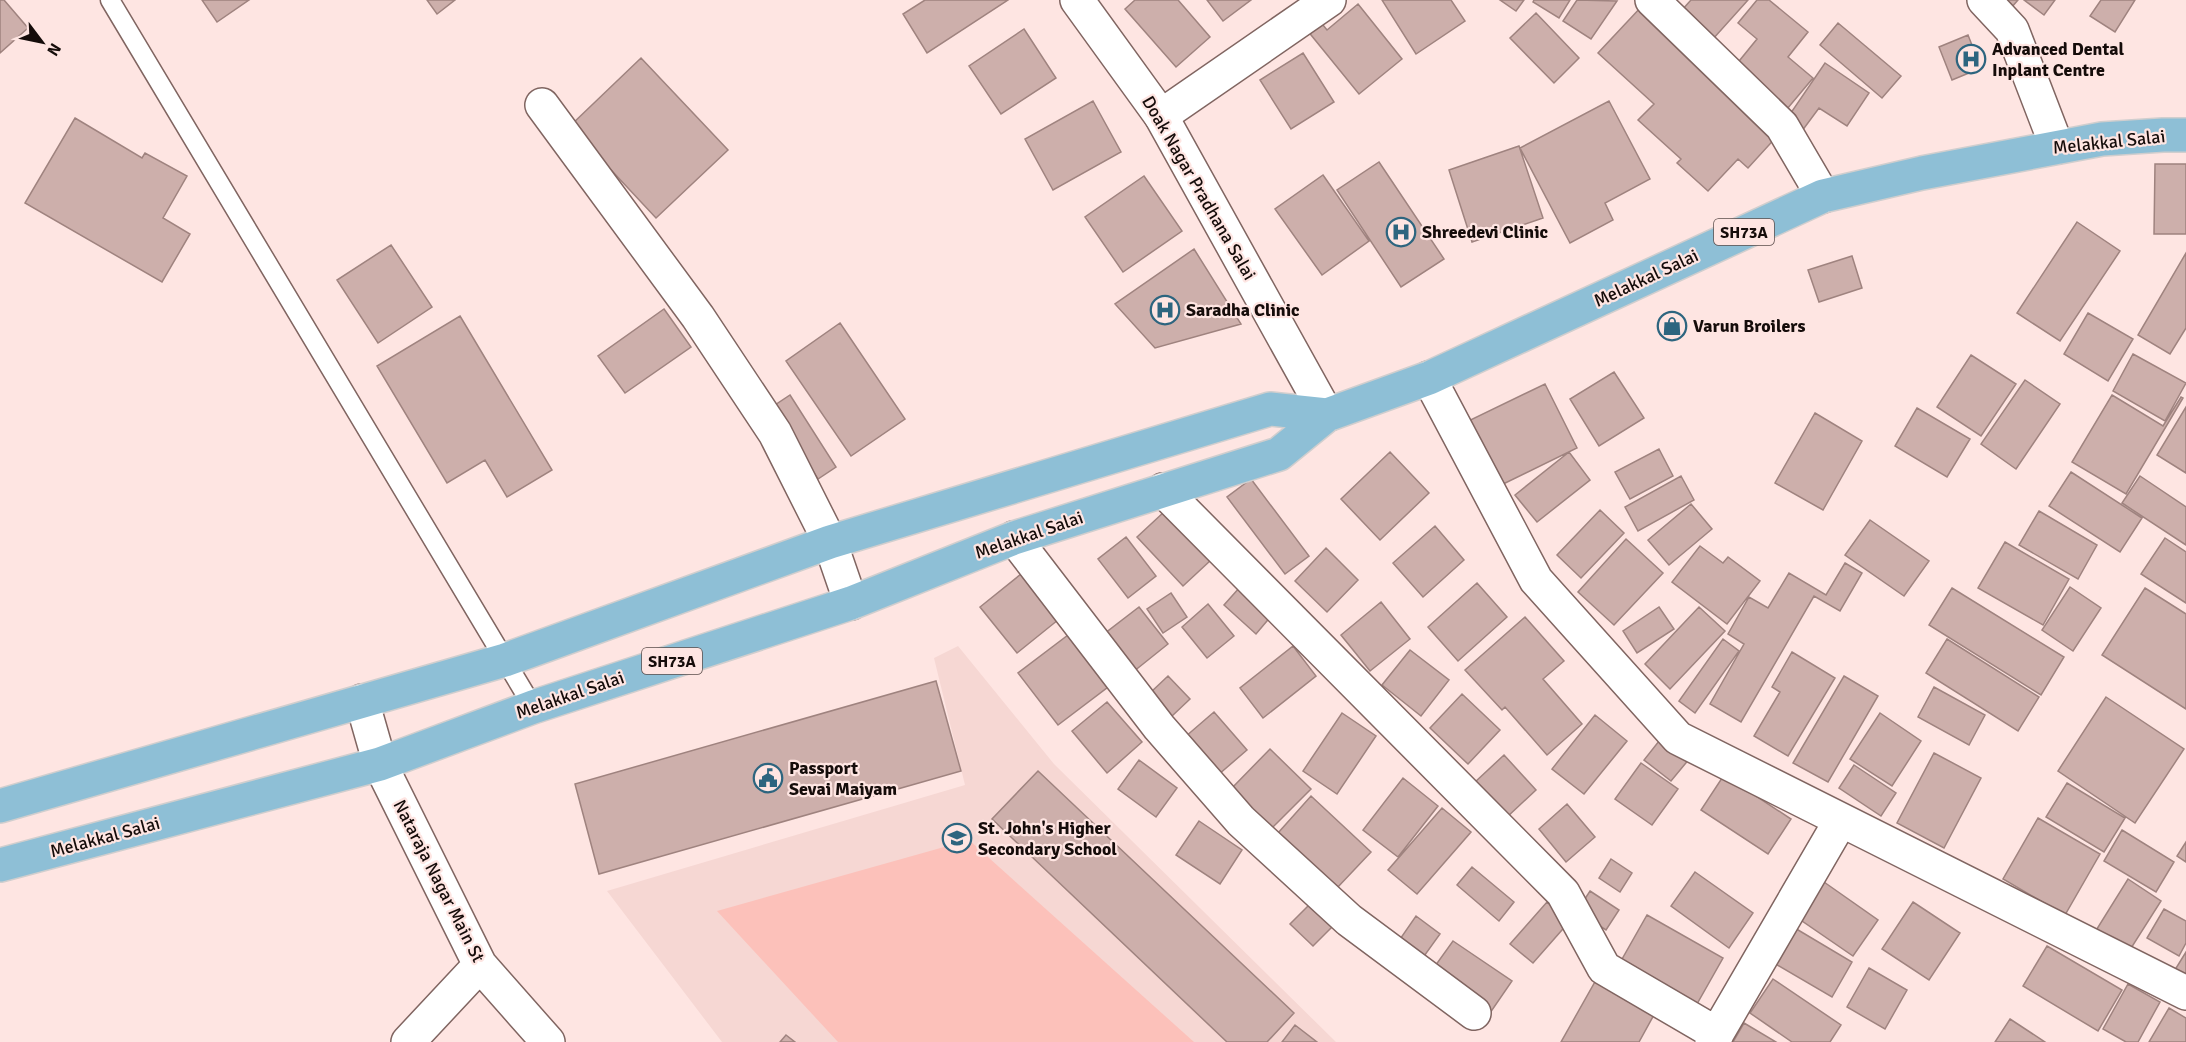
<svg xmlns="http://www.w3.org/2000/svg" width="2186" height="1042" viewBox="0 0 2186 1042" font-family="Signika,sans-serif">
<rect width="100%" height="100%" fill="#fee5e2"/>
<!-- built -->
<path fill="#f6d7d3" d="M958 646 1054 764 1336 1042H722L607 891 965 785 934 658Z"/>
<!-- green -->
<path fill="#fcc1ba" d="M969 840 1194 1042H838L717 911Z"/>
<!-- building -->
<path fill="#cdafab" stroke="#9f837f" stroke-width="1.5" d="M0 0H4L28 28 0 53Z
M202 0H249L217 22Z
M427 0H455L437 14Z
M925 0H1008L927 53 903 14Z
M1135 0H1178L1210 37 1176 67 1125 9Z
M1207 0H1251L1223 21Z
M1382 0H1451L1465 21 1416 54Z
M1500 0H1524L1516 11Z
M1534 0H1570L1559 18 1533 2Z
M1577 0 1617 1 1591 39 1563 21Z
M1691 0H1748L1713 39 1682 10Z
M1757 0H1769L1808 32 1788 57 1813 78 1782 115 1731 71 1757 39 1738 23Z
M2001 0H2018L2011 8Z
M2024 0H2055L2044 15Z
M2101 0H2135L2115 32 2090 16Z
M1358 4 1402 59 1359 94 1307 30 1319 20 1327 30Z
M1642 6 1780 133 1748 168 1738 159 1708 191 1677 163 1681 159 1638 120 1654 104 1598 53Z
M1536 13 1579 58 1554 83 1510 38Z
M1838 23 1901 76 1882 98 1820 45Z
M1024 29 1056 78 1001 114 969 66Z
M1968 35 1981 68 1952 80 1939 47Z
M1303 53 1334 102 1291 129 1260 80Z
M641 58 728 150 656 218 570 126Z
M1825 63 1869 93 1847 126 1819 108 1802 131 1786 120Z
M1093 101 1121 152 1053 190 1025 139Z
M1609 101 1650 179 1605 203 1613 220 1570 243 1520 148Z
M75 118 142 158 145 153 187 176 163 218 190 234 162 282 25 203Z
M1519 146 1543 218 1472 242 1449 170Z
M1379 162 1444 259 1401 287 1337 190Z
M2155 164H2186V234H2154Z
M1323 175 1369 241 1322 275 1275 209Z
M1144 176 1182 231 1123 272 1085 217Z
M2077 222 2120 251 2060 341 2017 313Z
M391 245 432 307 378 343 337 280Z
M1194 249 1241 324 1155 348 1115 304Z
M2186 253V328L2170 354 2138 335Z
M1852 256 1862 288 1819 302 1808 270Z
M664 309 691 347 625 393 598 356Z
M2088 313 2133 339 2108 381 2064 354Z
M460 316 552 470 507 497 485 460 447 483 377 366Z
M840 323 905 419 851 456 786 361Z
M2133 354 2186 383 2165 421 2113 391Z
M1971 355 2016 384 1981 436 1937 407Z
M1614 372 1644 418 1599 446 1570 399Z
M2025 380 2060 404 2016 469 1981 444Z
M1545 384 1577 448 1491 490 1460 425Z
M790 395 836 467 818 479 772 407Z
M2112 395 2163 426 2181 397 2183 398 2126 494 2072 462Z
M2186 407V473L2157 455Z
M1917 408 1970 439 1947 477 1895 446Z
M1815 413 1862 441 1823 510 1775 483Z
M1659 449 1673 476 1630 499 1615 472Z
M1390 452 1429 493 1380 540 1341 499Z
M1569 452 1590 480 1537 522 1515 495Z
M2071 472 2142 518 2120 552 2049 506Z
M1681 476 1694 500 1638 531 1625 507Z
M2140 476 2186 507V545L2122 503Z
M1251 479 1309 556 1285 574 1227 497Z
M1691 504 1712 529 1669 565 1648 540Z
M1600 510 1624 533 1581 578 1557 555Z
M1165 511 1211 560 1183 586 1137 537Z
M2039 511 2097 545 2078 579 2019 545Z
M1870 520 1929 561 1904 596 1845 555Z
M1435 526 1464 560 1423 597 1393 563Z
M1126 537 1156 576 1128 598 1098 559Z
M2165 538 2186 552V603L2141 574Z
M1626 539 1663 573 1614 625 1578 592Z
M2005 542 2069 579 2043 625 1978 588Z
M1700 546 1723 563 1728 557 1760 581 1727 624 1672 582Z
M1326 548 1358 580 1327 612 1295 581Z
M1845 563 1862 573 1840 611 1814 596 1741 722 1710 704 1744 644 1728 634 1749 597 1768 608 1789 573 1826 595Z
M1021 574 1058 620 1017 653 980 607Z
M1477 583 1507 617 1458 661 1428 627Z
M1240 587 1272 615 1256 634 1224 605Z
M2070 587 2101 608 2073 651 2042 630Z
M1952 588 2064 657 2041 695 1929 625Z
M2145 588 2186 614V709L2102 655Z
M1171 593 1187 617 1163 633 1147 609Z
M1381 602 1410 639 1370 671 1341 635Z
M1208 604 1234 636 1207 658 1182 627Z
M1139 607 1168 644 1133 672 1104 634Z
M1659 607 1674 629 1637 653 1623 631Z
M1699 607 1725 631 1670 689 1645 664Z
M1525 617 1564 661 1543 679 1582 724 1547 755 1505 707 1502 710 1465 670Z
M1072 632 1112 684 1058 725 1018 673Z
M1723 639 1739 651 1695 713 1679 701Z
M1947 639 2039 697 2018 731 1926 673Z
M1293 646 1316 676 1263 718 1240 688Z
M1410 650 1449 680 1421 716 1382 685Z
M1792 652 1835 678 1788 756 1754 736 1780 692 1772 687Z
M1168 676 1190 699 1171 717 1150 693Z
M1844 676 1878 696 1828 782 1793 763Z
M936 681 961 771 599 874 575 784Z
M1934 687 1985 715 1969 745 1918 717Z
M1462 694 1500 730 1468 764 1430 728Z
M2106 697 2184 749 2135 823 2058 771Z
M1107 702 1142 742 1107 773 1072 731Z
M1214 712 1247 750 1218 775 1185 737Z
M1342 713 1376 736 1337 794 1303 771Z
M1880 713 1921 741 1892 786 1850 759Z
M1595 715 1627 741 1584 794 1552 769Z
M1663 736 1690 758 1671 781 1644 760Z
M1270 749 1311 789 1271 829 1231 789Z
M1934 753 1981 778 1944 848 1897 823Z
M1504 755 1536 790 1506 818 1474 783Z
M1139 760 1177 788 1156 817 1118 789Z
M1641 763 1678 789 1652 825 1615 799Z
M1854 765 1896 793 1881 816 1839 788Z
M1038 771 1294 1013 1267 1042H1227L992 819Z
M1724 775 1791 819 1768 854 1701 810Z
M1403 778 1438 806 1398 857 1363 830Z
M2067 783 2125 818 2104 852 2046 817Z
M1311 796 1371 852 1337 888 1278 833Z
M1567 804 1595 837 1566 862 1539 829Z
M1442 808 1471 832 1417 894 1388 870Z
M2038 818 2100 854 2065 915 2003 879Z
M1199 821 1242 850 1220 884 1176 855Z
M2122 830 2174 862 2156 892 2104 861Z
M2186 842V862L2177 856Z
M1611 859 1632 873 1620 892 1599 878Z
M1472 867 1514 902 1499 921 1457 885Z
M1695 872 1753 913 1729 948 1671 906Z
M1814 875 1878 920 1853 956 1789 912Z
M2128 879 2161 901 2128 953 2095 932Z
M1590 891 1619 910 1606 930 1577 911Z
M1313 901 1335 924 1313 946 1290 924Z
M1547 902 1569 922 1533 963 1510 944Z
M1913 902 1960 933 1929 980 1882 949Z
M2164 909 2186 921V943L2179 956 2147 938Z
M1647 915 1723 958 1693 1011 1617 968Z
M1416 916 1440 934 1422 959 1398 942Z
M1783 921 1852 962 1832 997 1762 956Z
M1453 941 1512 981 1490 1013 1430 973Z
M2047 946 2122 990 2098 1031 2023 986Z
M2186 952V981L2173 973Z
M1869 968 1907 990 1885 1029 1847 1007Z
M1773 979 1841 1025 1830 1042H1792L1750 1013Z
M1596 980 1655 1013 1639 1042H1561Z
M2128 984 2160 1002 2138 1042H2126L2103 1029Z
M2169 1008 2186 1018V1042H2149Z
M2010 1019 2045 1042H1995Z
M1744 1023 1776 1042H1733Z
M1295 1025 1317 1042H1282Z
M786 1035 795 1042H780Z"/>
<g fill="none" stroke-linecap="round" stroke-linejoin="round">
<!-- service casing -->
<g stroke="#806561" stroke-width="21">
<path id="service" d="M110 0 533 707"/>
</g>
<!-- minor casing -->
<g stroke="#806561" stroke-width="36">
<path id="minor" d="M1652 0 1782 126 1823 196
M1984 0 2012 30 2057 147
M542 105 698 317 775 433 830 542 851 603
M1161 116 1329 0
M1429 378 1536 580 1678 738 2186 993
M1163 490 1563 893 1604 968 1717 1034
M1014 538 1159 727 1241 821 1349 920 1474 1013
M362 701 380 764 480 965 548 1042
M408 1042 480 965
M1712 1042 1841 820"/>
</g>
<!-- tertiary casing -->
<g stroke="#806561" stroke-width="36">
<path id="tertiary" d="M1077 0 1161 116 1327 415"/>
</g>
<!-- primary casing -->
<g stroke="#d0cece" stroke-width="36">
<path id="primary" d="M0 806 505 660 830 542 1270 409 1327 415
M0 865 380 764 533 707 851 603 1014 538 1279 454 1327 415 1429 378 1823 196 1922 173 2102 139 2163 135H2186"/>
</g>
<!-- service -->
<use href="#service" stroke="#fff" stroke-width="18"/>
<!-- minor -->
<use href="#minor" stroke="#fff" stroke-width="33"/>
<!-- tertiary -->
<use href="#tertiary" stroke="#fff" stroke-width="33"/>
<!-- primary -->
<use href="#primary" stroke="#8ebfd6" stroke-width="33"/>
</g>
<!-- icons -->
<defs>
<g id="hospital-ring" transform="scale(1.5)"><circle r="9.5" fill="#fee5e2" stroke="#2d657f" stroke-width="1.5"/><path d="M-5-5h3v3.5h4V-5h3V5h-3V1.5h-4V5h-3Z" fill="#2d657f"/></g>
<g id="shop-ring" transform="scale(1.5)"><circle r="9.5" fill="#fee5e2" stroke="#2d657f" stroke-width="1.5"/><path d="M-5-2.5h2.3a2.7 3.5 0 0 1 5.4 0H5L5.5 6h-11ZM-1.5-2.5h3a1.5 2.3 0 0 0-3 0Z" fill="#2d657f"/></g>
<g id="civic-ring" transform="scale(1.5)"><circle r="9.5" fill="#fee5e2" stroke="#2d657f" stroke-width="1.5"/><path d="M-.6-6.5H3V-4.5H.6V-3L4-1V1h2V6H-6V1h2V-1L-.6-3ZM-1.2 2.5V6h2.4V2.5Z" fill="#2d657f"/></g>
<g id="school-ring" transform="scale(1.5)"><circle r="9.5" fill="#fee5e2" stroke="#2d657f" stroke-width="1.5"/><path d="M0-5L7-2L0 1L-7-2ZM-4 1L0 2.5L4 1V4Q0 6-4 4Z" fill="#2d657f"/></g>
</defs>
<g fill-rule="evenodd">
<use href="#hospital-ring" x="1971" y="59"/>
<use href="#hospital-ring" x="1401" y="232"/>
<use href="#hospital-ring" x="1165" y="310"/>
<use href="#shop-ring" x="1672" y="326"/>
<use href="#civic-ring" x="768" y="778"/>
<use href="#school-ring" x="957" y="838"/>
</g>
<g text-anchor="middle" stroke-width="4.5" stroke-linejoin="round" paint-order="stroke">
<!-- shield labels -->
<g fill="#fee5e2" stroke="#5b4d4b" stroke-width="1.5">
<rect x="1714" y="219" width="60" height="26" rx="4.5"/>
<rect x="642" y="648" width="60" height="26" rx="4.5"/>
</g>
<g font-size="16" font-weight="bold" fill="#150c0a">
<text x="1744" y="238">SH73A</text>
<text x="672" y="667">SH73A</text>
</g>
<!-- poi labels -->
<g font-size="18" font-weight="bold" fill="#150c0a" stroke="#fee5e2" text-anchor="start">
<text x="1992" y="55">Advanced Dental<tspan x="1992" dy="21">Inplant Centre</tspan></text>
<text x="1422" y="238">Shreedevi Clinic</text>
<text x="1186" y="316">Saradha Clinic</text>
<text x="1693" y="332">Varun Broilers</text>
<text x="789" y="774">Passport<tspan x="789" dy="21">Sevai Maiyam</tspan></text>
<text x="978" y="834">St. John's Higher<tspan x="978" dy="21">Secondary School</tspan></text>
</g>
<!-- street labels -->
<g font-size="18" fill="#150c0a" stroke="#fee5e2">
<text transform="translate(2109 142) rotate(-6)" y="6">Melakkal Salai</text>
<text transform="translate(1199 188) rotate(60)" y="6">Doak Nagar Pradhana Salai</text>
<text transform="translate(1646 278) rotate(-25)" y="6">Melakkal Salai</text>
<text transform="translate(1029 535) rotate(-19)" y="6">Melakkal Salai</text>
<text transform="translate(570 695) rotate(-19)" y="6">Melakkal Salai</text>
<text transform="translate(105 837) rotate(-15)" y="6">Melakkal Salai</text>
<text transform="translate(439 881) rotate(63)" y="6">Nataraja Nagar Main St</text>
</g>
</g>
<!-- north arrow -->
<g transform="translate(42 42) rotate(122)" stroke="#fee5e2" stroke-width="4.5" paint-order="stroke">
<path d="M0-4.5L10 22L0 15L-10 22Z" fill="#150c0a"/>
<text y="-9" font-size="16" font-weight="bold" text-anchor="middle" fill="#150c0a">N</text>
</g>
</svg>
